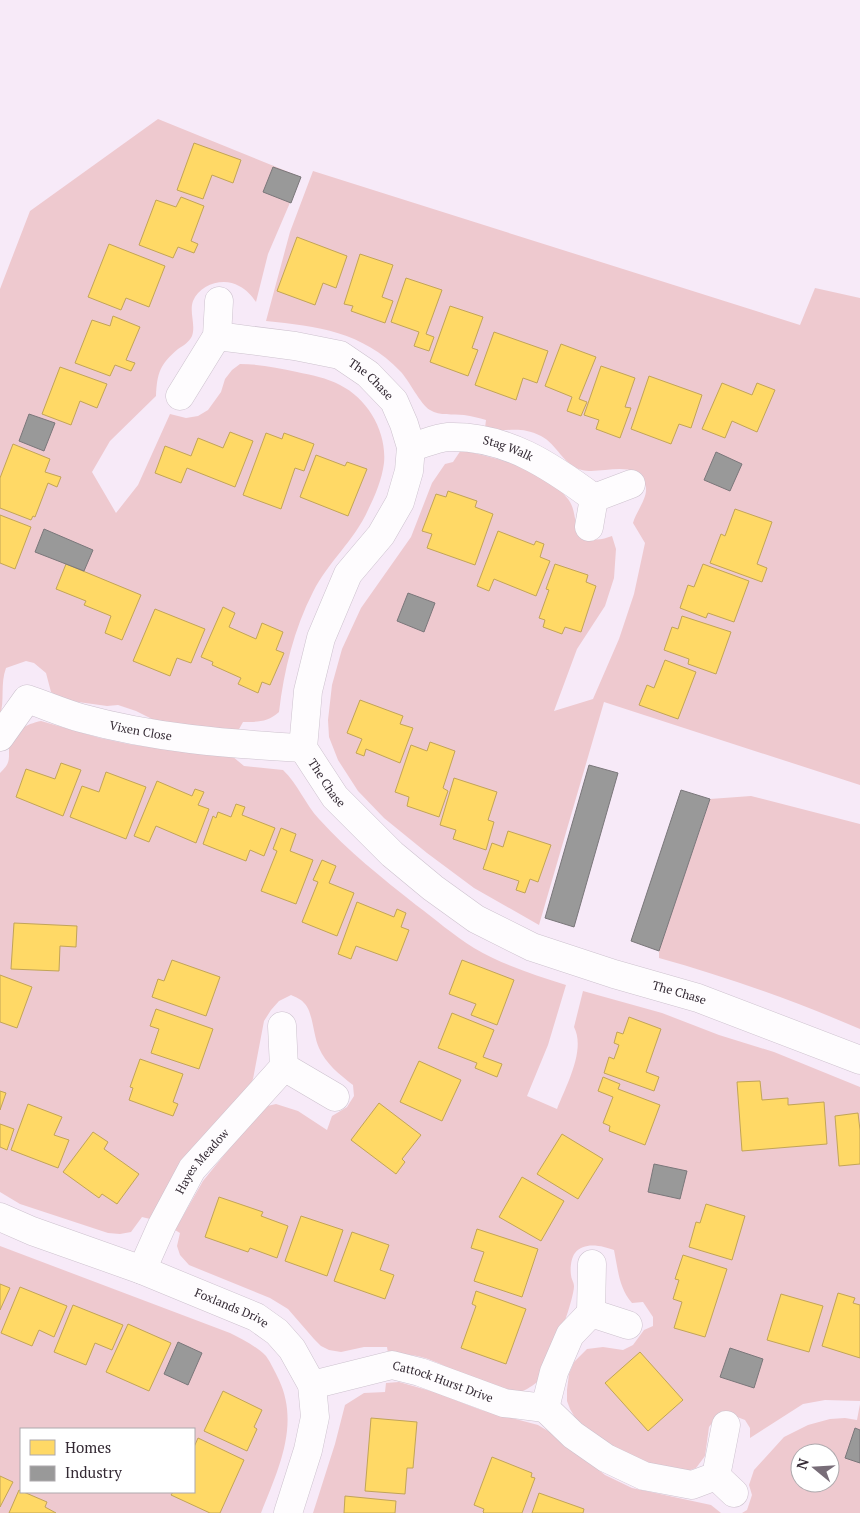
<svg xmlns="http://www.w3.org/2000/svg" width="860" height="1513" viewBox="0 0 860 1513" font-family="'PT Serif',serif">
<rect width="100%" height="100%" fill="#f7eaf8"/>
<!-- green -->
<path fill="#eec9cf" fill-rule="evenodd" d="M158 119 301 177 268 254 256 302C251 295 247 290 239 286 224 277 200 284 193 301 189 312 196 325 192 336 189 342 183 346 178 349 160 364 157 373 156 396L110 441 92 472 116 513 138 485 170 414 186 418 198 416 208 410 221 392 225 379 232 370 240 364C259 364 278 368 297 372 311 375 327 378 340 385 368 399 387 432 384 463 382 479 375 496 368 510 354 541 328 562 313 592 294 629 284 670 279 712 268 722 258 722 243 722L238 731 168 727 136 711 118 705 107 706 64 700 51 692 46 673 34 663 26 661 6 668C0 684 5 700 0 716V289L30 211Z
M313 171 800 325 815 288 860 298V785L604 702 539 925 474 888 427 853 384 818 358 791 338 760 329 737 328 720 332 685 342 649 361 608 411 537 432 483 445 464 453 462 461 450C497 458 544 469 568 499 578 512 571 526 586 536 595 542 603 539 612 536L616 549 614 578 605 606 577 649 554 711 593 699 619 639 634 594 645 543 633 523C636 511 650 496 645 484 636 458 601 475 582 470 563 465 557 444 541 436 517 424 507 434 485 428L486 420C479 418 472 416 464 415 453 414 440 416 430 410 420 404 409 380 400 371 363 332 317 326 266 321L290 232Z
M41 721 100 738 128 744 192 753 232 756 244 766 283 770C298 784 305 804 319 819 348 851 382 878 416 905 435 919 453 935 474 948 503 965 534 975 566 985L548 1045 527 1096 557 1109C566 1086 586 1050 574 1027L583 991 662 1013 719 1035 774 1052 860 1087V1401L825 1400 803 1404 750 1438V1428L745 1420 732 1415 716 1418 709 1427 705 1456 696 1468 682 1473 635 1464 577 1421 570 1409 567 1401V1390L569 1374 574 1362 587 1349 603 1347 623 1350 633 1345 644 1330 653 1326V1317L643 1302 632 1303C619 1288 618 1270 614 1250 603 1246 584 1241 575 1253 571 1258 570 1269 571 1275 571 1279 574 1282 574 1286 574 1301 548 1371 538 1381 535 1384 529 1388 525 1390 504 1399 448 1365 425 1358 413 1354 400 1354 388 1353L387 1347H364L341 1352 329 1350 321 1346 314 1339 288 1309 270 1298 189 1265 180 1255 177 1246 180 1233 175 1230 203 1181 263 1107 276 1104 298 1111 327 1130 332 1116 347 1107 354 1096 353 1085C339 1074 326 1064 319 1048 313 1035 313 1011 304 1003 301 999 295 997 291 995L279 1001 271 1010 264 1021 253 1079 248 1089 154 1220 142 1217 131 1232 120 1234 108 1233 20 1204 0 1192V773C10 763 9 761 9 748 10 731 27 724 41 721Z
M751 796 860 824V1029C795 1001 727 977 659 958V951L710 799Z
M0 1246 230 1333C242 1339 256 1346 266 1356 271 1363 275 1372 279 1380 300 1425 278 1470 261 1513H0ZM21 1429H194V1492H21Z
M399 1382 434 1392 481 1410 538 1425 558 1437 605 1475 632 1488 711 1505 721 1513H313L335 1444 345 1405 364 1393 385 1392 386 1383Z
M860 1404V1513H742L747 1510 752 1495 749 1485 754 1470 784 1437 808 1425 830 1419 845 1418 857 1420ZM800 1453H830V1483H800Z"/>
<!-- homes -->
<path fill="#ffd966" stroke="#c2a457" d="M194 143 241 160 233 183 212 175 203 199 177 190Z
M181 197 204 206 191 241 198 244 194 253 178 247 173 258 139 245 156 200 176 207Z
M297 237 347 256 336 288 323 283 315 305 277 291Z
M109 244 165 266 149 307 126 298 121 310 88 297Z
M360 254 393 265 382 297 393 301 385 323 351 311 353 306 344 304Z
M406 278 442 290 426 334 434 337 429 351 414 346 419 332 391 322Z
M450 306 483 317 472 348 478 350 468 376 430 362Z
M113 316 140 327 126 360 135 363 131 371 115 365 110 376 75 363 92 320 110 326Z
M494 332 548 351 537 383 523 378 516 400 475 385Z
M561 344 596 357 579 399 587 402 581 416 567 411 572 397 545 386Z
M601 366 635 378 625 407 631 408 620 438 596 429 599 420 584 415Z
M60 367 107 384 97 408 80 401 71 425 42 414Z
M649 376 702 395 691 428 679 424 671 444 631 429Z
M722 383 752 395 757 383 775 390 757 432 732 421 725 438 702 429Z
M230 432 253 441 235 487 187 468 181 483 155 473 165 446 191 456 198 438 223 448Z
M266 433 282 439 284 433 314 444 304 471 295 468 281 509 243 495Z
M13 444 50 459 45 472 61 477 57 487 48 483 35 517 33 516 31 520 0 508V478Z
M316 455 345 466 347 462 367 469 348 516 300 497Z
M448 491 477 501 475 507 493 514 475 565 427 548 432 534 422 531 436 494 446 497Z
M735 509 772 522 757 564 767 568 762 582 710 563 721 534 725 536Z
M0 515 31 527 15 569 0 563Z
M498 531 534 545 536 541 544 544 540 557 550 561 536 596 494 579 489 591 477 586Z
M66 564 141 595 122 640 105 633 111 616 84 605 86 601 56 589Z
M555 564 588 575 586 582 596 586 581 632 565 627 562 634 543 627 545 620 539 618 549 590 546 589Z
M703 564 749 581 734 622 708 613 706 618 680 608 688 585 694 587Z
M223 607 235 613 229 627 256 639 262 623 283 632 276 650 284 653 270 685 262 682 258 693 238 684 241 678 212 665 213 662 201 657Z
M155 609 205 629 191 663 177 658 170 676 133 661Z
M682 616 731 632 716 674 688 664 689 659 664 650 672 627 678 629Z
M665 660 696 672 678 719 639 705 647 685 654 688Z
M360 700 403 716 400 724 413 728 400 763 366 749 364 756 356 753 362 739 347 733Z
M430 742 455 751 443 788 448 791 439 817 407 806 409 797 395 792 411 745 427 751Z
M61 763 81 770 63 816 16 797 26 769 55 779Z
M106 772 146 787 126 839 70 817 82 786 99 792Z
M454 778 497 792 488 820 494 822 486 850 453 839 456 830 440 825Z
M157 781 192 796 195 789 204 792 198 805 209 809 196 843 156 826 149 842 134 836Z
M236 804 245 807 242 815 275 828 264 856 250 850 246 861 203 844 213 816 216 818 218 812 231 817Z
M281 828 296 834 290 851 313 860 296 904 261 891 277 851 273 849Z
M508 831 551 845 538 882 530 879 525 893 516 890 519 881 483 869 492 843 503 847Z
M322 860 336 866 329 883 354 893 337 936 302 922 318 882 313 880Z
M357 902 394 917 397 909 406 913 401 927 409 930 397 961 356 946 351 959 338 954Z
M14 923 77 926 76 947 60 946 59 971 11 969Z
M172 960 220 977 206 1016 152 997 158 979 164 981Z
M462 960 514 980 497 1025 471 1015 476 1004 449 994Z
M0 975 32 987 17 1028 0 1022Z
M156 1009 213 1029 199 1069 151 1053 159 1029 150 1026Z
M452 1013 494 1030 483 1057 502 1064 497 1077 475 1068 477 1063 438 1048Z
M629 1017 661 1029 646 1072 659 1077 654 1091 604 1073 609 1057 614 1059 619 1045 614 1043 617 1032 623 1034Z
M140 1059 183 1074 173 1102 178 1104 173 1116 129 1100 133 1088 130 1087Z
M419 1061 461 1080 442 1121 400 1102Z
M603 1077 620 1084 618 1089 660 1105 645 1145 609 1131 610 1126 603 1123 613 1097 598 1091Z
M760 1081 762 1100 788 1098V1105L824 1102 827 1144 742 1151 737 1082Z
M0 1091 6 1093 0 1110Z
M379 1103 421 1135 402 1159 405 1162 396 1174 351 1140Z
M28 1104 62 1117 54 1135 69 1140 58 1168 11 1150Z
M858 1113 860 1130V1164L839 1166 835 1116Z
M0 1124 14 1129 7 1150 0 1147Z
M93 1132 108 1142 104 1149 139 1174 117 1204 102 1194 99 1198 63 1172Z
M562 1134 603 1159 578 1199 537 1174Z
M522 1177 564 1201 541 1241 499 1217Z
M219 1197 263 1212 261 1216 288 1226 277 1258 250 1248 248 1252 205 1237Z
M706 1204 745 1216 732 1260 689 1247 696 1222 700 1223Z
M301 1216 343 1230 327 1276 285 1261Z
M477 1229 538 1249 522 1297 474 1281 484 1252 471 1248Z
M352 1232 389 1245 380 1270 394 1275 385 1299 334 1281Z
M683 1255 727 1269 705 1337 674 1328 682 1302 673 1299 679 1280 675 1279Z
M0 1284 10 1288 0 1310Z
M20 1287 67 1306 54 1337 39 1330 32 1346 1 1333Z
M476 1291 526 1309 506 1364 461 1348 476 1306 472 1304Z
M838 1293 855 1298 853 1303 860 1305V1358L822 1346Z
M781 1294 823 1306 809 1352 767 1340Z
M73 1305 123 1325 112 1350 95 1343 86 1365 54 1352Z
M128 1324 171 1343 149 1391 106 1372Z
M640 1352 683 1400 648 1431 605 1383Z
M223 1391 262 1410 254 1427 257 1429 247 1451 204 1431Z
M371 1418 417 1422 413 1468H407L405 1494 365 1491Z
M198 1438 244 1460 220 1513H210L171 1495 173 1492H194V1447Z
M492 1457 532 1473 531 1477 535 1478 522 1513H484L483 1512 484 1509 474 1505Z
M0 1476 13 1482 0 1507Z
M19 1490 47 1502 45 1507 56 1513H9Z
M539 1493 584 1509 583 1513H532Z
M345 1496 396 1501 395 1513H344Z"/>
<!-- industry -->
<path fill="#999" stroke="#7a777a" d="M273 167 301 177 291 203 263 192Z
M29 414 55 423 44 451 19 441Z
M716 452 742 464 730 491 704 480Z
M44 529 93 550 84 571 35 552Z
M408 593 435 603 424 632 397 621Z
M589 765 618 773 574 927 545 918Z
M681 790 710 799 659 951 631 941Z
M654 1164 687 1171 680 1199 648 1192Z
M178 1342 202 1353 188 1385 164 1374Z
M730 1348 763 1359 754 1388 720 1377Z
M855 1428 860 1430V1463L845 1458Z"/>
<g fill="none" stroke-linecap="round" stroke-linejoin="round">
<!-- minor casing -->
<g stroke="#cdc2ce" stroke-width="29">
<g id="minor">
<path id="s1" d="M217 336 295 346 340 355 368 374 394 401 404 424 411 447 409 471 400 502 381 535 348 574 321 638 308 691 303 748 335 797 392 854 433 888 476 919 532 947 614 974 698 998 860 1060"/>
<path d="M180 396 217 336 219 301"/>
<path id="s2" d="M411 447C423 444 436 438 448 437 505 435 551 466 594 498L631 484"/>
<path d="M589 527 594 498"/>
<path id="s3" d="M0 737 27 699C45 705 63 713 81 718 153 738 228 744 303 748"/>
<path d="M282 1026 284 1067 335 1097"/>
<path id="s4" d="M0 1217 32 1231 142 1270 256 1317 277 1332 292 1349 312 1385 315 1417 308 1450 288 1513"/>
<path id="s5" d="M142 1270 162 1225 192 1169 284 1067"/>
<path d="M591 1313 592 1264"/>
<path id="s6" d="M312 1385 392 1365 420 1372 504 1403 545 1408 554 1372 570 1335 591 1313 628 1325"/>
<path d="M545 1408 573 1435 606 1458 644 1476 692 1485 716 1476 726 1425"/>
<path d="M716 1476 734 1493"/>
</g>
</g>
<!-- minor -->
<use href="#minor" stroke="#fefcfe" stroke-width="28"/>
</g>
<g text-anchor="middle" stroke-width="5" stroke-linejoin="round" paint-order="stroke">
<!-- street labels -->
<g font-size="12" fill="#332933" stroke="#fff">
<text dy="4" stroke="none"><textPath href="#s1" startOffset="164">The Chase</textPath></text>
<text dy="4" stroke="none"><textPath href="#s2" startOffset="100">Stag Walk</textPath></text>
<text dy="4" stroke="none"><textPath href="#s3" startOffset="165">Vixen Close</textPath></text>
<text dy="4" stroke="none"><textPath href="#s1" startOffset="614">The Chase</textPath></text>
<text dy="4" stroke="none"><textPath href="#s1" startOffset="1034">The Chase</textPath></text>
<text dy="4" stroke="none"><textPath href="#s5" startOffset="125">Hayes Meadow</textPath></text>
<text dy="4" stroke="none"><textPath href="#s4" startOffset="249">Foxlands Drive</textPath></text>
<text dy="4" stroke="none"><textPath href="#s6" startOffset="136">Cattock Hurst Drive</textPath></text>
</g>
</g>
<!-- legend -->
<rect x="20" y="1428" width="175" height="65" fill="#ffffff" stroke="#ada9ad"/>
<rect x="30" y="1440" width="25" height="15" fill="#ffd966" stroke="#ada9ad"/>
<text x="65" y="1453" font-size="15" fill="#332933">Homes</text>
<rect x="30" y="1466" width="25" height="15" fill="#999999" stroke="#ada9ad"/>
<text x="65" y="1478" font-size="15" fill="#332933">Industry</text>
<!-- north arrow -->
<g transform="translate(815 1468) rotate(288)"><circle r="24" fill="#ffffff" stroke="#ada9ad"/>
<path d="M0-4L9 19L0 12L-9 19Z" fill="#786d78"/>
<text y="-8" font-size="14" font-weight="bold" text-anchor="middle" fill="#332933">N</text>
</g>
</svg>
